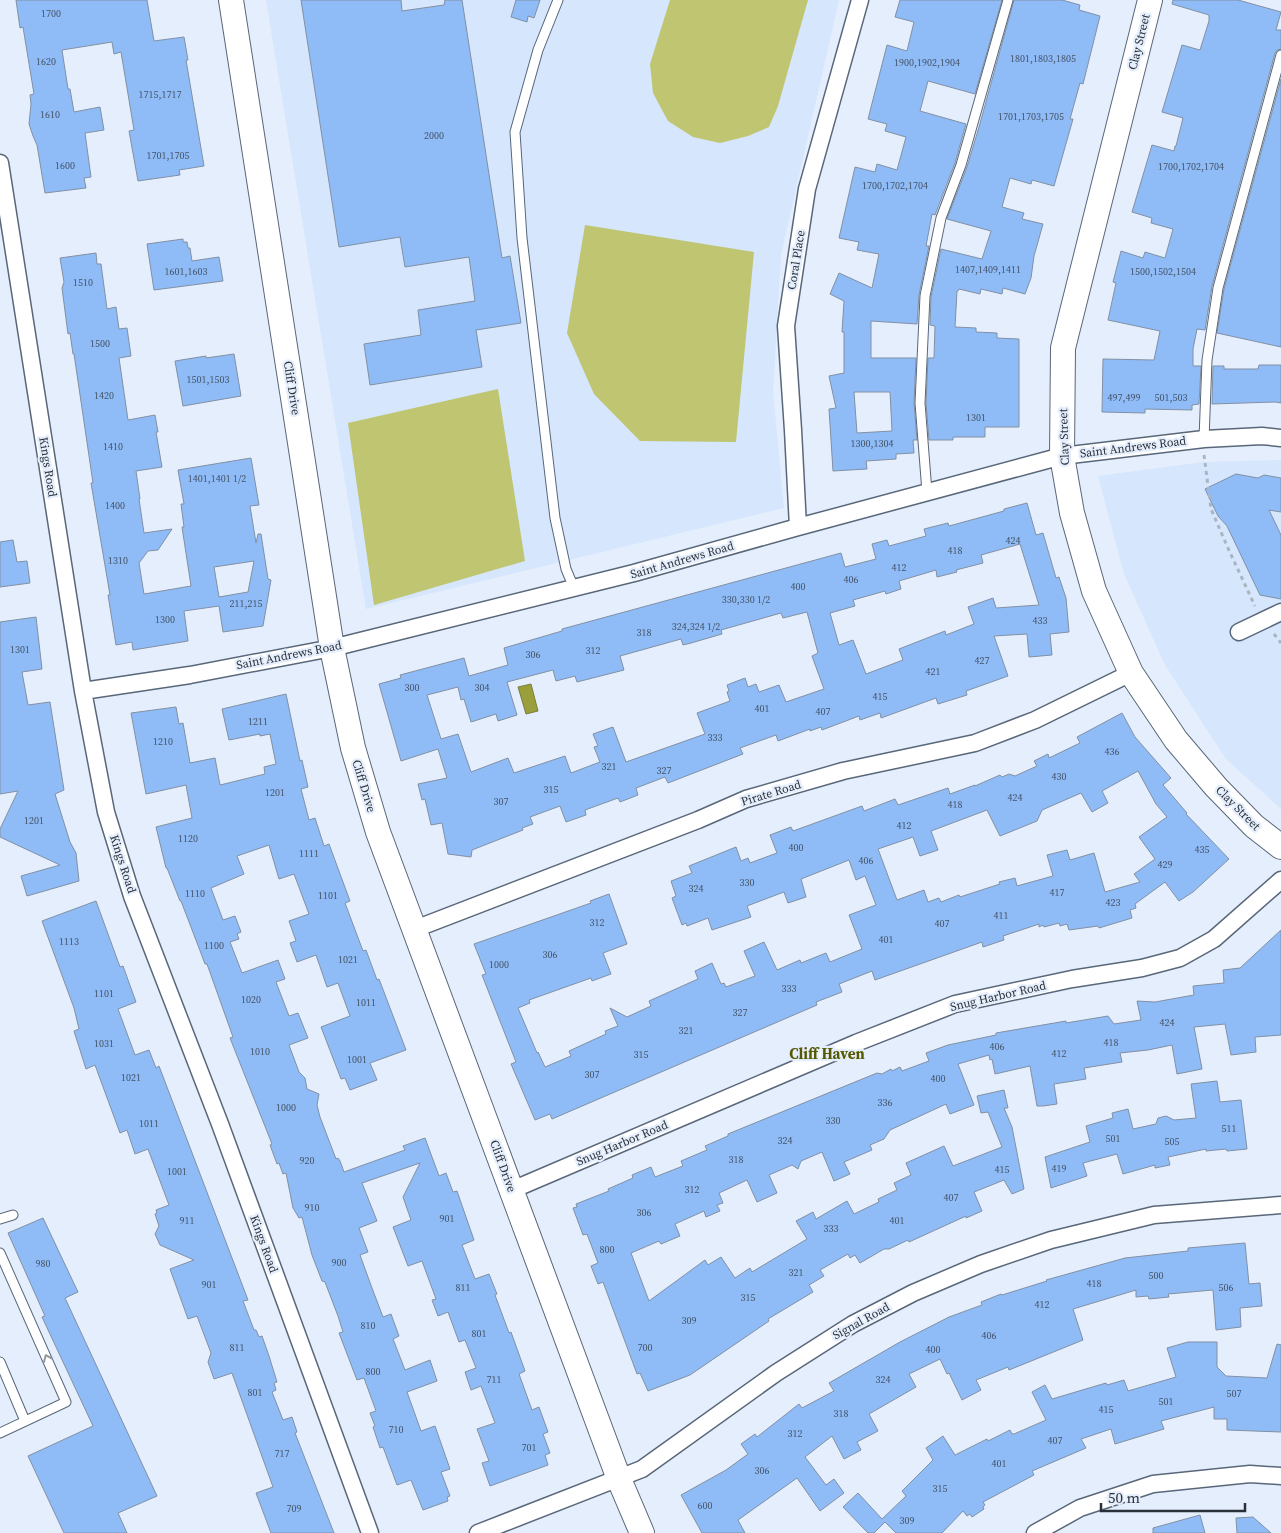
<svg xmlns="http://www.w3.org/2000/svg" width="1281" height="1533" viewBox="0 0 1281 1533" font-family="'Source Serif 4',serif">
<rect width="100%" height="100%" fill="#e5eefc"/>
<!-- built -->
<path fill="#d5e6fd" d="M266 0H839L781 255 773 392 784 508 366 609Z
M1281 460V809L1226 759 1165 665 1124 574 1098 476 1204 462Z"/>
<!-- green -->
<path fill="#bfc570" d="M670 0H808L778 106 769 127 748 136 720 143 693 137 668 121 653 93 650 64Z
M585 225 754 252 736 442 640 441 594 394 567 333Z
M498 389 525 561 374 605 348 423Z"/>
<!-- water -->
<path fill="#9a9f3b" stroke="#797e3a" d="M531 684 538 711 526 714 518 687Z"/>
<!-- building -->
<path fill="#8fbcf7" stroke="#8190a4" fill-rule="evenodd" d="M16 0H147L154 41 184 37 188 60H186L204 166 179 170 180 175 138 181 129 131 134 130 121 52 114 54 112 42 62 50 68 89H70L74 112 100 107 104 130 85 133 91 177 84 178 86 188 45 193 37 145 33 136 29 124 31 104 30 95 34 94 23 27 20 28Z
M301 0H401L402 11 444 5 445 0H462L502 258 510 256 521 323 476 330 482 367 370 385 364 344 421 335 418 310 475 301 469 257 405 267 400 237 339 247Z
M516 0H540L534 18 528 16 527 22 511 17Z
M900 0H1002L975 94 928 81 920 111 966 124 955 163 935 215 932 214 926 246H929L919 295 917 324 871 321V358H916L914 403 917 440H913L914 453 896 454V459L866 461 867 469 833 471 829 409 836 408 829 376 844 373V332H842L844 301 830 294 839 273 872 288 879 254 857 250 859 242 839 238 855 167 875 172 877 164 897 170 906 137 885 131 887 124 868 119 887 45 907 51 914 22 895 17ZM854 392H890L892 431 857 433Z
M1014 0H1062L1080 5 1079 10 1100 16 1083 84 1080 83 1070 119H1073L1054 186 1032 180 1031 184 1010 178 1002 207 1024 213 1022 219 1043 224 1034 256 1031 278 1025 294 1003 288 1002 294 981 289 980 294 959 289 958 291H957L955 327 976 328V332L997 333V338L1019 339V427H985V437H953V440H929L926 403 928 358H934L935 326 930 325 931 297 941 249 982 259 991 231 947 219 967 167 979 127Z
M1173 0H1238L1281 12 1276 30H1281V49L1277 50 1275 53 1212 286 1205 330 1197 329 1193 349V366H1201L1199 404 1192 405V410L1145 409V413L1102 412 1103 359 1154 360 1160 331 1108 320 1116 283 1113 282 1121 251 1143 258 1145 252 1165 258 1173 229 1151 223 1152 218 1132 212 1152 145 1174 151 1175 146H1176L1183 118 1162 112 1182 45 1200 50 1209 21V15L1172 4Z
M1281 79V347L1217 333 1224 289Z
M183 239V242H187L188 248H190L192 261 219 257 223 281 154 290 147 244Z
M96 253 97 264H101L107 309 116 307 119 329 127 328 131 356 119 358 128 420 155 415 158 432H156L162 467 136 471 140 499H139L144 533 172 529 158 550 148 551 139 563 144 594 191 586 182 527H184L181 504H184L178 470 251 458 259 505 250 506 256 543 258 534H261L268 579 271 580 263 626 223 632 219 606 184 611 188 641 133 650 132 642 116 645 108 595H110L91 483H93L74 354H73L70 333 68 334 62 288 64 282 60 258ZM254 561 248 592 219 597 214 567Z
M234 354 241 396 183 406 175 361 206 356V358Z
M1259 365H1281V403L1275 402 1212 404 1213 366H1224V369H1258Z
M1236 474 1258 478 1264 475 1281 478V512L1269 510 1281 535V599L1260 595 1227 526 1218 516 1205 489Z
M1027 503 1036 535 1043 533 1056 578 1059 577 1066 598 1069 632 1050 634 1052 655 1029 657 1027 634 994 636 1008 676 966 691 967 695 938 704 936 698 881 718 880 713 860 720 859 716 822 730 821 727 810 731V729L778 741 776 735 740 748 743 754 668 783 665 777 636 788 638 795 620 802 618 798 585 810 586 815 566 822 560 806 530 817 533 824 522 828 523 830 472 850 471 857 448 854 442 823 431 825 425 799 422 800 418 784 447 778 438 749 401 761 379 684 401 678 400 675 464 658 469 676 508 665 504 648 562 631V629L841 553 845 567 876 559 872 544 887 540 889 546 926 536 924 529 948 523 949 526 1004 511V509ZM1020 544 1039 605 996 608 993 598 968 607 974 624 946 635 945 631 899 649 903 660 866 674 853 640 839 645 830 613 855 606 853 600 885 591 886 594 901 589 899 581 936 570 937 577 957 572 956 570 983 563 981 555ZM807 612 818 653 812 656 824 689 786 702 779 685 759 692 756 684 748 687 745 678 727 685 729 691 727 692 730 701 697 713 705 734 626 762 613 727 593 734 598 746 594 747 600 762 571 773 565 756 514 773 508 758 471 772 458 734 441 739 427 695 458 687 461 700 464 699 471 722 496 714 498 721 517 715 507 682 553 670 556 681 575 676 577 682 624 670 620 656 681 639 683 645 691 643 722 634 721 630 781 613 783 618Z
M13 540 17 562 27 561 30 583 0 587V542Z
M36 617 42 669 22 672 28 705 50 702 64 790 55 794 70 842 76 853 79 881 27 896 21 876 60 865 0 837V829L18 791 0 794V622Z
M286 694 300 761 302 760 308 787 301 789 309 820 315 818 324 846 329 844 350 901 345 903 363 951 366 950 377 980 379 979 406 1050 370 1063 377 1080 350 1090 345 1078 341 1079 321 1027 350 1016 338 983 327 987 316 955 297 962 290 943 296 941 289 921 309 914 294 874 279 879 269 845 237 856 244 874 211 888 223 920 235 916 241 932 237 934 239 939 230 942 242 973 278 960 285 979 276 982 289 1016 298 1013 308 1038 289 1045 299 1072 305 1078 307 1089 319 1094 317 1105 320 1117 336 1159 338 1158 340 1161 344 1172 405 1150 403 1146 425 1138 439 1176 446 1173 453 1192 457 1191 474 1240 462 1245 475 1279 489 1274 497 1294 495 1295 509 1333 511 1332 525 1371 519 1374 532 1410 539 1407 548 1432 543 1434 550 1453 545 1455 548 1465 490 1486 482 1463 489 1461 477 1429 495 1423 481 1386 471 1390 465 1372 476 1368 465 1340 459 1342 448 1312 438 1316 432 1300 436 1299 422 1261 408 1266 393 1227 411 1220 403 1197 420 1163 362 1183 377 1221 359 1228 368 1252 360 1255 372 1288 383 1317 391 1314 399 1336 393 1339 405 1370 430 1360 437 1381 407 1392 421 1431 435 1426 450 1469 441 1472 450 1496 447 1497 448 1501 423 1510 411 1480 397 1485 383 1447 380 1448 373 1427 375 1426 370 1413 376 1411 364 1378 357 1380 339 1333 343 1332 338 1316 325 1282 322 1281 312 1255 302 1217 299 1218 293 1208 286 1173 283 1174 279 1163 277 1164 270 1145 272 1144 230 1038 233 1037 207 964H205L199 948 181 901H180L167 868H166L156 827 192 818 186 785 146 794 131 713 176 707 179 724 183 723 190 763 215 758 220 785 265 774 264 767 276 764 270 734 260 736V734L229 740 222 709Z
M1122 713 1135 737 1171 778 1163 785 1187 813 1186 814 1229 859 1193 892 1179 901 1165 882 1135 904 1136 908 1130 910 1132 918 1099 928 1098 926 1069 930 1067 924 1060 926 1059 923 1044 927 1043 925 1039 927V924L1003 936 1004 940 983 947 982 942 875 980 872 971 839 984 842 992 816 1002 817 1005 552 1119 550 1114 535 1120 511 1064 516 1062 482 975 486 974 474 944 591 903 590 901 609 894 627 944 603 953 611 974 592 981 591 978 529 1000 530 1003 518 1008 537 1053 538 1052 545 1067 571 1056 569 1051 606 1034 605 1031 618 1026 610 1008 627 1017 651 1006 649 1001 698 979 695 971 712 963 721 984 724 983 726 987 755 976 744 951 764 942 777 970 800 960 801 963 826 953 830 962 862 949 849 915 876 905 865 876 856 880 849 860 801 879 806 897 788 903 784 892 747 906 751 917 712 930 708 918 687 926 686 923 682 925 672 898 676 896 671 881 692 873 689 866 736 847 741 861 748 858 750 863 777 853 770 835 791 827 793 831 862 806 864 811 895 799 898 805 948 788 950 794 975 785V786L1000 775 1002 777 1009 774 1015 776 1037 766 1034 761 1048 754 1049 758 1080 743 1077 737ZM1138 771 1156 804 1167 817 1139 837 1155 859 1134 874 1140 882 1105 892 1094 853 1070 860 1067 850 1047 855 1053 876 1017 886 1015 878 999 882 1000 884 960 897 959 895 941 902 939 898 928 902 924 890 897 900 878 849 913 837 920 856 938 850 931 831 987 810 1000 836 1037 821 1042 810 1081 793 1092 812 1108 803 1102 791Z
M96 901 120 967 123 966 136 1002 118 1009 135 1055 149 1050 156 1068 159 1066 248 1300 243 1301 254 1330H256L259 1337 262 1336 269 1356 277 1382 274 1383 276 1390 272 1392 283 1420 292 1417 297 1432 295 1433 334 1533H271L256 1493 273 1487 232 1373 214 1379 208 1362 211 1353 197 1316 188 1319 170 1269 194 1260 160 1245 155 1234 159 1226 155 1214 157 1213 156 1210 169 1205 148 1149 135 1154 127 1130 120 1133 95 1065 86 1069 74 1031 79 1029 74 1008 42 921Z
M1281 930V1035L1255 1037 1256 1052 1231 1055 1225 1024 1194 1027 1202 1069 1177 1074 1172 1045 1148 1050 1120 1053 1122 1062 1084 1068 1086 1079 1054 1084 1057 1104 1043 1106H1037L1030 1066 995 1074 992 1059 990 1060 989 1055 958 1064 974 1105 950 1114 946 1104 890 1130 884 1139 870 1145 872 1150 844 1162 850 1174 834 1181 822 1152 801 1161 798 1169 792 1165 769 1175 777 1193 757 1202 747 1180 719 1193 723 1203 717 1205 720 1211 706 1217 704 1211 675 1224 680 1236 661 1244 659 1241 631 1253 649 1301 705 1260 708 1265 721 1257 735 1278 750 1268 752 1272 807 1239 796 1221 813 1212 816 1219 847 1201 854 1214 879 1202 878 1199 897 1190 894 1183 911 1175 906 1163 944 1146 953 1166 1002 1147 988 1112 981 1113 977 1096 1004 1090 1008 1108H1004L1012 1127 1024 1189 1012 1194 1004 1180 974 1192 982 1211 966 1218V1216L909 1242 908 1240 889 1249H884L860 1263 855 1255 850 1258 848 1254 820 1270 824 1276 809 1285 813 1292 768 1319 769 1321 690 1375 648 1391 640 1373 637 1374 603 1282 598 1284 591 1266 598 1263 587 1234 583 1235 573 1208 577 1207 576 1204 609 1191 608 1189 633 1178 632 1175 651 1167 655 1177 683 1166 681 1161 707 1150 705 1146 728 1136V1134L877 1073 882 1074 891 1069 892 1071 900 1067 902 1071 929 1061 926 1053 948 1045 996 1035V1033L1066 1021V1023L1108 1016 1114 1024 1141 1020 1137 1001 1155 1002 1194 995 1193 986 1224 983 1223 970 1240 968Z
M1217 1081 1220 1102 1241 1100 1247 1149 1227 1151 1226 1149 1206 1151V1149L1168 1157 1170 1165 1155 1168V1165L1123 1174 1117 1154 1083 1163 1087 1176 1051 1188 1045 1157 1090 1142 1086 1126 1113 1118 1112 1113 1128 1109 1133 1129 1156 1124 1158 1118 1166 1116 1174 1120 1196 1118 1191 1084Z
M43 1218 78 1292 65 1298 157 1496 118 1513 127 1533H64L28 1456 93 1426 42 1317 45 1316 8 1233Z
M1245 1243 1249 1284 1260 1283 1262 1306 1240 1308 1241 1327 1216 1330 1213 1290 1168 1294 1169 1297 1149 1299 1148 1296 1136 1297V1290L1073 1309 1083 1340 1009 1370 1008 1367 976 1380 981 1390 962 1400 949 1373 947 1374 940 1359 909 1374 916 1387 869 1414 878 1431 857 1442 861 1450 844 1459 832 1436 805 1457 826 1485 834 1479 844 1493 820 1511 797 1478 738 1520 745 1533H702L681 1495 726 1470 748 1454 741 1444 755 1434 757 1437 799 1404 802 1408 834 1391 829 1383 900 1342 949 1317 982 1305 981 1302 1001 1294 1002 1295 1047 1281 1046 1280 1125 1258 1188 1251V1248Z
M1188 1342H1217V1367L1226 1376 1267 1378 1277 1344 1281 1345V1432L1227 1430V1419H1214V1407L1161 1421 1164 1429 1115 1444 1111 1429 1081 1439 1086 1448 1032 1471 1034 1475 983 1502 985 1505 983 1507 984 1509 972 1517 970 1514 967 1516 963 1511 942 1533H896L885 1522 874 1533H868L843 1507 858 1493 882 1519 906 1496 902 1491 933 1460 926 1448 943 1436 955 1455 987 1439 988 1441 1010 1430 1012 1434H1014L1046 1420 1032 1392 1045 1385 1052 1399 1106 1383 1107 1385 1124 1380 1128 1391 1176 1377 1167 1348Z
M1200 1515 1205 1533H1153V1528Z
M1253 1517 1271 1533H1237L1236 1518Z"/>
<g fill="none" stroke-linecap="round" stroke-linejoin="round">
<!-- lane casing -->
<g stroke="#586779" stroke-width="11">
<path id="lane" d="M558 0 538 50 515 132 522 238 555 518 566 569 574 588
M1204 439 1207 360 1218 288 1281 55
M927 492 920 403 925 296 941 218 961 165 1008 0
M0 1219 13 1215
M0 1253 66 1402 0 1433
M0 1362 25 1421"/>
</g>
<!-- street casing -->
<g stroke="#586779" stroke-width="19">
<path id="street" d="M0 163 83 691 106 812 132 896 220 1124 370 1533
M798 527 793 430 786 326 807 189 860 0
M1239 632 1281 612
M83 691 190 675 332 648 634 573 798 527 1062 456 1204 439 1262 436 1281 438
M415 929 698 820 746 799 843 771 975 743 1035 720 1131 673
M512 1190 856 1043 955 1004 1072 979 1142 968 1180 958 1214 939 1281 880
M478 1533 642 1469 776 1373 853 1324 913 1293 981 1264 1051 1240 1154 1215 1281 1205
M1035 1533 1080 1508 1153 1484 1250 1474 1281 1476"/>
</g>
<!-- secondary casing -->
<g stroke="#586779" stroke-width="26">
<path id="secondary" d="M231 0 332 648 353 748 378 832 619 1479 642 1533
M1150 0 1063 348 1062 456 1072 513 1094 591 1131 673 1176 740 1216 787 1254 826 1281 847"/>
</g>
<!-- path -->
<path stroke="#acb4c1" stroke-width="3" stroke-dasharray="4 4" stroke-linecap="butt" d="M1204 455 1211 509 1227 546 1255 606
M1274 634 1281 643"/>
<!-- lane -->
<use href="#lane" stroke="#fff" stroke-width="9"/>
<!-- street -->
<use href="#street" stroke="#fff" stroke-width="16"/>
<!-- secondary -->
<use href="#secondary" stroke="#fff" stroke-width="24"/>
</g>
<!-- one-way arrows -->
<defs><path id="oneway-chevron" d="M-2-3.5L2.5 0L-2 3.5" fill="none" stroke-width="1.6" stroke-linecap="round" stroke-linejoin="round" transform="scale(1.25)"/></defs>
<use stroke="#95989c" href="#oneway-chevron" transform="translate(47 1358) rotate(-114)"/>
<g text-anchor="middle" stroke-width="4.5" stroke-linejoin="round" paint-order="stroke">
<!-- number labels -->
<g font-size="10" fill="#445468">
<text x="51" y="17">1700</text>
<text x="1043" y="62">1801,1803,1805</text>
<text x="46" y="65">1620</text>
<text x="927" y="66">1900,1902,1904</text>
<text x="160" y="98">1715,1717</text>
<text x="50" y="118">1610</text>
<text x="1031" y="120">1701,1703,1705</text>
<text x="434" y="139">2000</text>
<text x="168" y="159">1701,1705</text>
<text x="65" y="169">1600</text>
<text x="1191" y="170">1700,1702,1704</text>
<text x="895" y="189">1700,1702,1704</text>
<text x="988" y="273">1407,1409,1411</text>
<text x="186" y="275">1601,1603</text>
<text x="1163" y="275">1500,1502,1504</text>
<text x="83" y="286">1510</text>
<text x="100" y="347">1500</text>
<text x="208" y="383">1501,1503</text>
<text x="104" y="399">1420</text>
<text x="1124" y="401">497,499</text>
<text x="1171" y="401">501,503</text>
<text x="976" y="421">1301</text>
<text x="872" y="447">1300,1304</text>
<text x="113" y="450">1410</text>
<text x="217" y="482">1401,1401 1/2</text>
<text x="115" y="509">1400</text>
<text x="1013" y="544">424</text>
<text x="955" y="554">418</text>
<text x="118" y="564">1310</text>
<text x="899" y="571">412</text>
<text x="851" y="583">406</text>
<text x="798" y="590">400</text>
<text x="746" y="603">330,330 1/2</text>
<text x="246" y="607">211,215</text>
<text x="165" y="623">1300</text>
<text x="1040" y="624">433</text>
<text x="696" y="630">324,324 1/2</text>
<text x="644" y="636">318</text>
<text x="20" y="653">1301</text>
<text x="593" y="654">312</text>
<text x="533" y="658">306</text>
<text x="982" y="664">427</text>
<text x="933" y="675">421</text>
<text x="412" y="691">300</text>
<text x="482" y="691">304</text>
<text x="880" y="700">415</text>
<text x="762" y="712">401</text>
<text x="823" y="715">407</text>
<text x="258" y="725">1211</text>
<text x="715" y="741">333</text>
<text x="163" y="745">1210</text>
<text x="1112" y="755">436</text>
<text x="609" y="770">321</text>
<text x="664" y="774">327</text>
<text x="1059" y="780">430</text>
<text x="551" y="793">315</text>
<text x="275" y="796">1201</text>
<text x="1015" y="801">424</text>
<text x="501" y="805">307</text>
<text x="955" y="808">418</text>
<text x="34" y="824">1201</text>
<text x="904" y="829">412</text>
<text x="188" y="842">1120</text>
<text x="796" y="851">400</text>
<text x="1202" y="853">435</text>
<text x="309" y="857">1111</text>
<text x="866" y="864">406</text>
<text x="1165" y="868">429</text>
<text x="747" y="886">330</text>
<text x="696" y="892">324</text>
<text x="1057" y="896">417</text>
<text x="195" y="897">1110</text>
<text x="328" y="899">1101</text>
<text x="1113" y="906">423</text>
<text x="1001" y="919">411</text>
<text x="597" y="926">312</text>
<text x="942" y="927">407</text>
<text x="886" y="943">401</text>
<text x="69" y="945">1113</text>
<text x="214" y="949">1100</text>
<text x="550" y="958">306</text>
<text x="348" y="963">1021</text>
<text x="499" y="968">1000</text>
<text x="789" y="992">333</text>
<text x="104" y="997">1101</text>
<text x="251" y="1003">1020</text>
<text x="366" y="1006">1011</text>
<text x="740" y="1016">327</text>
<text x="1167" y="1026">424</text>
<text x="686" y="1034">321</text>
<text x="1111" y="1046">418</text>
<text x="104" y="1047">1031</text>
<text x="997" y="1050">406</text>
<text x="260" y="1055">1010</text>
<text x="1059" y="1057">412</text>
<text x="641" y="1058">315</text>
<text x="357" y="1063">1001</text>
<text x="592" y="1078">307</text>
<text x="131" y="1081">1021</text>
<text x="938" y="1082">400</text>
<text x="885" y="1106">336</text>
<text x="286" y="1111">1000</text>
<text x="833" y="1124">330</text>
<text x="149" y="1127">1011</text>
<text x="1229" y="1132">511</text>
<text x="1113" y="1142">501</text>
<text x="785" y="1144">324</text>
<text x="1172" y="1145">505</text>
<text x="736" y="1163">318</text>
<text x="307" y="1164">920</text>
<text x="1059" y="1172">419</text>
<text x="1002" y="1173">415</text>
<text x="177" y="1175">1001</text>
<text x="692" y="1193">312</text>
<text x="951" y="1201">407</text>
<text x="312" y="1211">910</text>
<text x="644" y="1216">306</text>
<text x="447" y="1222">901</text>
<text x="187" y="1224">911</text>
<text x="897" y="1224">401</text>
<text x="831" y="1232">333</text>
<text x="607" y="1253">800</text>
<text x="339" y="1266">900</text>
<text x="43" y="1267">980</text>
<text x="796" y="1276">321</text>
<text x="1156" y="1279">500</text>
<text x="1094" y="1287">418</text>
<text x="209" y="1288">901</text>
<text x="463" y="1291">811</text>
<text x="1226" y="1291">506</text>
<text x="748" y="1301">315</text>
<text x="1042" y="1308">412</text>
<text x="689" y="1324">309</text>
<text x="368" y="1329">810</text>
<text x="479" y="1337">801</text>
<text x="989" y="1339">406</text>
<text x="237" y="1351">811</text>
<text x="645" y="1351">700</text>
<text x="933" y="1353">400</text>
<text x="373" y="1375">800</text>
<text x="494" y="1383">711</text>
<text x="883" y="1383">324</text>
<text x="255" y="1396">801</text>
<text x="1234" y="1397">507</text>
<text x="1166" y="1405">501</text>
<text x="1106" y="1413">415</text>
<text x="841" y="1417">318</text>
<text x="396" y="1433">710</text>
<text x="795" y="1437">312</text>
<text x="1055" y="1444">407</text>
<text x="529" y="1451">701</text>
<text x="282" y="1457">717</text>
<text x="999" y="1467">401</text>
<text x="762" y="1474">306</text>
<text x="940" y="1492">315</text>
<text x="705" y="1509">600</text>
<text x="294" y="1512">709</text>
<text x="907" y="1524">309</text>
</g>
<!-- street labels -->
<g font-size="12" fill="#2b3139" stroke="#e5eefc">
<text transform="translate(1139 42) rotate(-76)" y="4">Clay Street</text>
<text transform="translate(796 260) rotate(-81)" y="4">Coral Place</text>
<text transform="translate(292 388) rotate(81)" y="4">Cliff Drive</text>
<text transform="translate(1064 437) rotate(-92)" y="4">Clay Street</text>
<text transform="translate(1133 447) rotate(-7)" y="4">Saint Andrews Road</text>
<text transform="translate(48 467) rotate(81)" y="4">Kings Road</text>
<text transform="translate(682 560) rotate(-16)" y="4">Saint Andrews Road</text>
<text transform="translate(289 655) rotate(-11)" y="4">Saint Andrews Road</text>
<text transform="translate(364 786) rotate(73)" y="4">Cliff Drive</text>
<text transform="translate(771 793) rotate(-17)" y="4">Pirate Road</text>
<text transform="translate(1238 808) rotate(45)" y="4">Clay Street</text>
<text transform="translate(123 864) rotate(72)" y="4">Kings Road</text>
<text transform="translate(998 996) rotate(-13)" y="4">Snug Harbor Road</text>
<text transform="translate(622 1143) rotate(-23)" y="4">Snug Harbor Road</text>
<text transform="translate(503 1166) rotate(70)" y="4">Cliff Drive</text>
<text transform="translate(264 1244) rotate(70)" y="4">Kings Road</text>
<text transform="translate(861 1321) rotate(-29)" y="4">Signal Road</text>
</g>
<!-- quarter labels -->
<g font-size="15" font-weight="bold" fill="#565900" stroke="#e5eefc">
<text x="827" y="1059">Cliff Haven</text>
</g>
</g>
<!-- scale -->
<path d="M1101 1503v8h144v-8" fill="none" stroke="#2b3139" stroke-width="2.5"/>
<text x="1108" y="1503" font-size="15" fill="#2b3139" stroke="#e5eefc" stroke-width="4" paint-order="stroke">50 m</text>
</svg>
